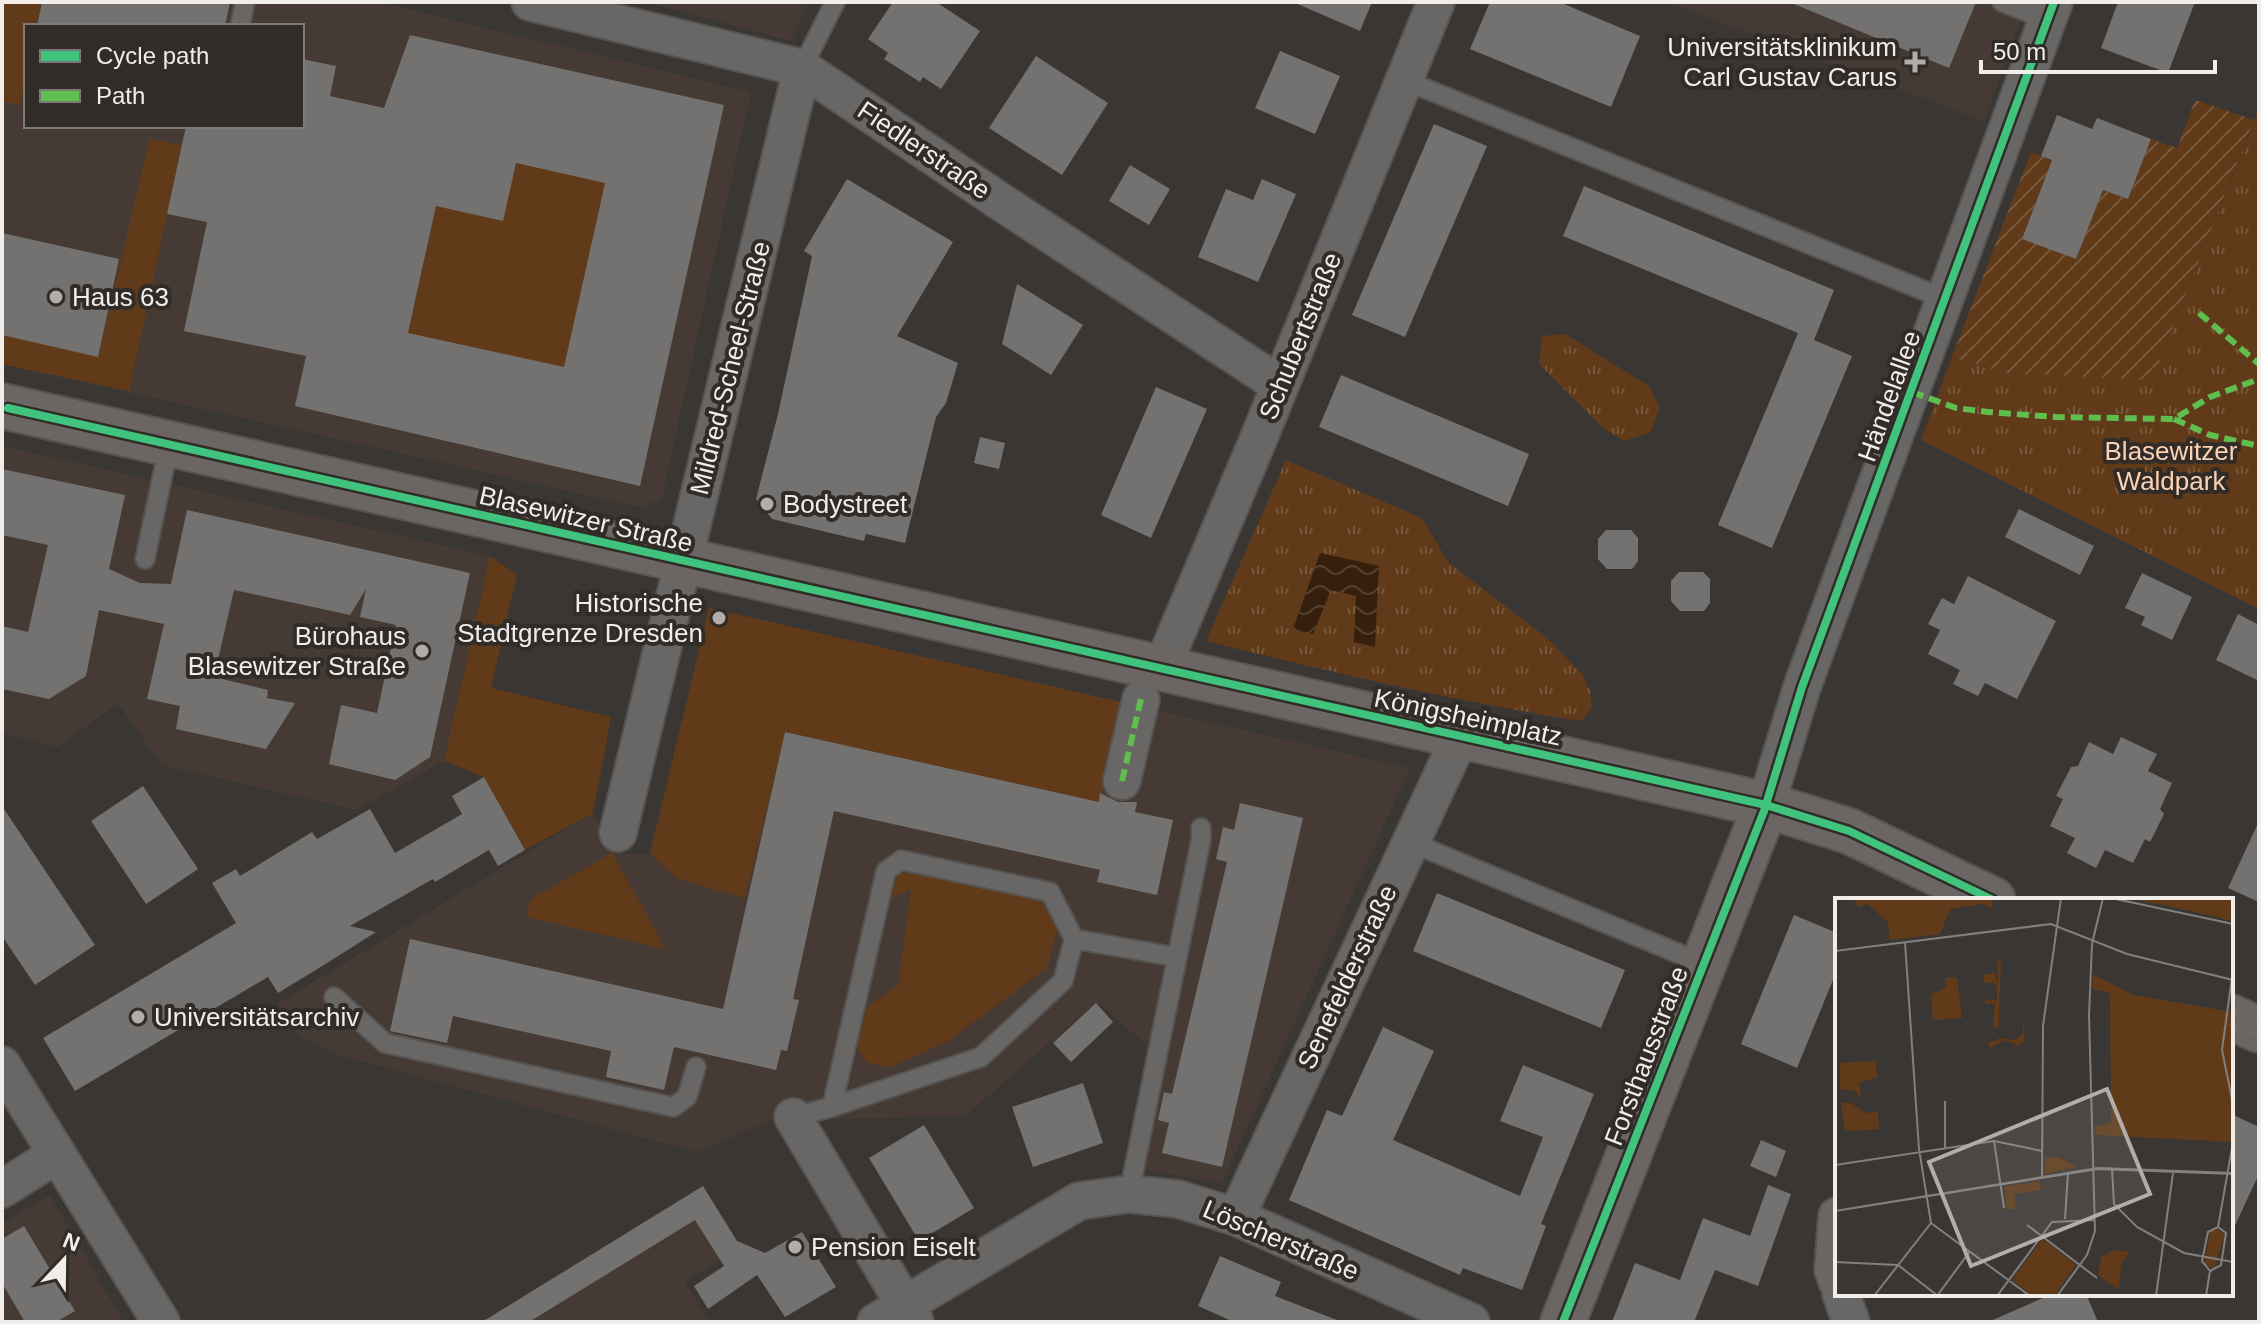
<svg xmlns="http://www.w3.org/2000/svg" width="2261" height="1324" viewBox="0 0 2261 1324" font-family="Arial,sans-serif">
<defs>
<pattern id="park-tufts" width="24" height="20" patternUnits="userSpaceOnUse" patternTransform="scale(2)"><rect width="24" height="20" fill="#613b19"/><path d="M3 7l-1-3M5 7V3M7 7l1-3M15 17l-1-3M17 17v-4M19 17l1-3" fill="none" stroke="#78583b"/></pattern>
<pattern id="garden-furrows" width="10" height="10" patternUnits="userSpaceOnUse" patternTransform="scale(2)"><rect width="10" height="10" fill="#613b19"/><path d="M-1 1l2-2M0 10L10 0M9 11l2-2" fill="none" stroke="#78583b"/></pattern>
<pattern id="water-waves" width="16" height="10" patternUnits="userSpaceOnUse" patternTransform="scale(2)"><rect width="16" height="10" fill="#36200d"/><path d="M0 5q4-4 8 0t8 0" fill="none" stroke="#534130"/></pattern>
</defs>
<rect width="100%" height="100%" fill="#393634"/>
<!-- built -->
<path fill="#453b34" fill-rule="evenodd" d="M2 2H379L751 92 662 498 643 508 2 364ZM26 26H302V126H26Z
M645 2H809L791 41Z
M1666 2H2027L1984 121Z
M2 446 490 556 444 761 356 810 161 765 118 703 58 747 2 733Z
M709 608 1410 768 1222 1183 1125 1167 1149 1047 1097 1002 965 1116 771 1121 696 1152 335 1054 298 1036 278 1003 593 813 612 853 650 854Z
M703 1186 740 1248 685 1282 710 1322H515L506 1307Z
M50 1195 124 1322H2V1224Z"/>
<!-- grass -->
<path fill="#613b19" d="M2 2H42L37 26H26V77L20 105 2 101Z
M395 137 631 188 599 208 559 392 351 321 413 313 445 166Z
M150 139 182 145 129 391 2 364V335L98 356Z
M490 556 517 575 491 688 611 717 593 813 525 850 484 777 444 761Z
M709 608 1125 703 1099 802 785 732 745 898 678 879 650 854Z
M612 853 666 949 526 917 531 899Z
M917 869 1037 896 1058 927 1047 967 948 1041 889 1068 867 1063 856 1046 867 1007 898 986 911 889 890 899 898 875Z"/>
<!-- park -->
<path fill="url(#park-tufts)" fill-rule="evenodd" d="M2259 109V609L1921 440 1952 357 2005 373 2152 379Z
M1565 334 1649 386 1660 407 1651 432 1624 441 1603 428 1539 364 1542 336Z
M1286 460 1422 518 1448 562 1547 638 1583 675 1590 691 1592 708 1581 721C1454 701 1330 672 1206 641ZM1320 554 1379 566 1354 642 1357 596 1331 590 1293 629Z"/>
<!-- garden -->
<path fill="url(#garden-furrows)" d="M2195 100 2254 120 2152 380 2005 373 1952 357 2031 152 2052 160 2022 238 2076 259 2103 190 2128 199 2151 139 2177 148Z"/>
<!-- water -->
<path fill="url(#water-waves)" d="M1320 553 1379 566 1375 647 1354 642 1356 596 1331 590 1313 634 1293 629Z"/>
<!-- building -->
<path fill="#747270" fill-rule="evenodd" d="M42 2H230L225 26H37Z
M893 2H936L980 31 941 89 923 77 920 82 884 59 888 53 868 39Z
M1293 2H1372L1360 31Z
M1490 2H1559L1640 36 1611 107 1470 49Z
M1789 2H1976L1949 68Z
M2118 2H2195L2168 73 2101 48Z
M410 35 724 105 640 486 295 406 306 356 184 331 207 222 167 214 186 126H302V59L336 66 330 96 384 108ZM516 163 605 183 564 367 408 333 436 206 503 221Z
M1280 51 1340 76 1315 134 1255 108Z
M1036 56 1108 103 1062 175 989 128Z
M2057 115 2092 129 2097 118 2151 139 2128 199 2103 190 2076 259 2022 239 2052 160 2041 156Z
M1434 124 1487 146 1405 337 1352 315Z
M1130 165 1170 189 1149 225 1109 201Z
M847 179 953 242 897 336 958 363 946 403 936 417 905 543 866 534 864 541 772 519 756 499 778 414 812 256 804 251Z
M1262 179 1296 194 1258 282 1198 257 1226 189 1253 200Z
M1584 186 1834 290 1814 340 1852 356 1772 548 1718 525 1798 333 1563 236Z
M2 233 119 259 98 357 2 335Z
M1017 284 1083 325 1051 375 1002 344Z
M1341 375 1529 454 1508 506 1319 427Z
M1156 387 1207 409 1151 538 1101 515Z
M980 437 1005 443 999 469 974 463Z
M2 469 125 495 109 569 140 583 171 584 187 510 470 573 430 757 395 780 329 764 341 705 377 713 396 625 360 617 366 589 350 615 234 590 214 677 268 690 267 698 295 703 266 749 176 729 180 706 147 699 164 624 99 610 86 676 49 699 2 689V626L28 632 48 545 2 535Z
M2019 509 2094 546 2080 575 2005 537Z
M1606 530H1631L1638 538V561L1632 569H1607L1598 559V539Z
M1679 572H1703L1710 579V603L1704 611H1680L1671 601V581Z
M2142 573 2192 597 2172 640 2141 625 2145 617 2125 608Z
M1968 576 2056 621 2017 699 1985 683 1978 696 1953 684 1960 670 1928 654 1940 630 1928 624 1942 598 1954 604Z
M2238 614 2259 625V681L2216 660Z
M785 732 1099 802 1100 793 1118 802H1137L1135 812 1173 820 1157 895 1097 882 1100 870 834 811 793 999 799 1000 787 1051 781 1050 776 1070 674 1047 664 1090 606 1077 611 1051 453 1016 447 1043 390 1031 410 939 723 1009Z
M2121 737 2157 754 2148 771 2172 783 2160 809 2164 814 2150 842 2145 839 2133 863 2105 850 2096 868 2067 853 2075 838 2050 826 2063 799 2056 796 2071 767 2078 766 2089 742 2113 754Z
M484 777 525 850 498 866 489 850 435 882 433 879 350 926 376 932 319 968 278 993 268 977 75 1091 43 1038 236 923 212 883 236 869 240 876 312 832 317 839 370 809 395 853 462 814 452 796Z
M143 786 198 869 146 904 91 821Z
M1240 803 1303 818 1222 1167 1162 1153 1169 1123 1158 1120 1164 1092 1172 1094 1227 862 1216 859 1223 827 1234 830Z
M2 806 95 945 35 985 2 936Z
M2259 821V902L2228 888Z
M1437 893 1625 970 1601 1028 1413 951Z
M1794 915 1837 933V970L1797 1068 1741 1044Z
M1096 1003 1113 1022 1071 1062 1053 1043Z
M1383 1027 1434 1051 1393 1140 1520 1196 1543 1137 1500 1121 1523 1065 1594 1094 1541 1224 1546 1226 1522 1290 1463 1268 1460 1275 1289 1200 1327 1110 1342 1116Z
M1083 1083 1103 1143 1033 1167 1012 1107Z
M2231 1114 2259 1127V1174L2231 1234Z
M924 1125 974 1208 919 1241 869 1158Z
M1761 1140 1786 1151 1776 1177 1750 1166Z
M1768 1185 1791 1194 1758 1286 1715 1270 1694 1322H1612L1635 1263 1680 1280 1703 1218 1750 1236Z
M703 1186 737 1241 765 1253 802 1232 836 1287 785 1317 757 1275 708 1309 694 1286 724 1266 695 1220 529 1322H482Z
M24 1226 75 1311 56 1322H25L2 1283V1239Z
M1220 1256 1281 1282 1275 1296 1337 1320 1336 1322H1234L1198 1306Z
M2052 1294H2086L2098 1322H1988Z"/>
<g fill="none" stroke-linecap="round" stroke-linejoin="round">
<!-- lane casing -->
<g stroke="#565452" stroke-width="22">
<path id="lane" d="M2002 2 2048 20
M240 26 245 2
M802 68 835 2
M1404 80 1945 299
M145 559 169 445
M1410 842 1704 964
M334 997 385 1043 673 1107 687 1097 696 1067
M832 1107 886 871 901 860 1050 892 1074 939
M793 1117 832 1107 981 1057 1063 981 1074 939 1176 957
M1129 1194 1201 840V828"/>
</g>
<!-- street casing -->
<g stroke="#565452" stroke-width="40">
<path id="street" d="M530 2 802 68 998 200 1280 385
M1161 670 1258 440 1436 2
M1122 781 1141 699
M1766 805 1802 687 2054 2
M618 833 802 68
M2 1065 161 1322
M793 1117 915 1322
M2 1189 56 1155
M1837 1216 1833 1270 1837 1281
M1236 1217 1460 737
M1841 1294 1851 1322
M876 1322 1079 1201 1129 1194 1178 1199 1236 1217 1471 1322"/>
</g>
<!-- secondary casing -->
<g stroke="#565452" stroke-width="48">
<path id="secondary" d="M2 406 1766 805 1849 831 1993 900
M2231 1017 2259 1030
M1563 1322 1766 805"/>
</g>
<!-- lane -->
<use href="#lane" stroke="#696765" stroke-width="18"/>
<!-- street -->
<use href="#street" stroke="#696765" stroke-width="36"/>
<!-- secondary -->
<use href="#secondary" stroke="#6b6664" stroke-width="44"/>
<!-- tram -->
<path stroke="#6d6b6a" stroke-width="2" d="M2 400 1164 665 1593 757 1758 797 1851 825 2006 900
M2 412 1040 648
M1259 698 1764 811 1839 833
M2231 1010 2259 1024
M2231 1024 2259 1037"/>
<!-- quiet -->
<path stroke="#5fbe4e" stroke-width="6" stroke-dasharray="12 6" stroke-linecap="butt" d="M2199 313 2259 364
M1912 392 1956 408 1988 412 2056 417 2174 419 2210 397 2259 379
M2174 419 2210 435 2259 446
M1122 781 1141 699"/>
<!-- cycleway casing -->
<g stroke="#312c28" stroke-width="13">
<path id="cycleway" d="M8 408 1766 805 1849 831 1993 900
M1563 1322 1764 811 1802 687 2054 2"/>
</g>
<!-- cycleway -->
<use href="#cycleway" stroke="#40c37c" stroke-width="8"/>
</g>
<!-- markers -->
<g fill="#b0adaa" stroke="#312c28" stroke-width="3">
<path d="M1911 50h8v8h8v8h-8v8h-8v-8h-8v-8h8z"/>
<circle cx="56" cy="297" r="8"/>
<circle cx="767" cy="504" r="8"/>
<circle cx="719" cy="618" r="8"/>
<circle cx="422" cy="651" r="8"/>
<circle cx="138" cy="1017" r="8"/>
<circle cx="795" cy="1247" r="8"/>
</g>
<g text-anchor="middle" stroke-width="8" stroke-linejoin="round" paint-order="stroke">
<!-- poi labels -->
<g font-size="26" fill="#f0edea" stroke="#312c28" text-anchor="start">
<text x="1897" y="56" text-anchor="end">Universitätsklinikum<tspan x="1897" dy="30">Carl Gustav Carus</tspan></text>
<text x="72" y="306">Haus 63</text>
<text x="783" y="513">Bodystreet</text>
<text x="703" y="612" text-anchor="end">Historische<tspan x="703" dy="30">Stadtgrenze Dresden</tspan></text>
<text x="406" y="645" text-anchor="end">Bürohaus<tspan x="406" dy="30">Blasewitzer Straße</tspan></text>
<text x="154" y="1026">Universitätsarchiv</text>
<text x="811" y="1256">Pension Eiselt</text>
</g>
<!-- street labels -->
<g font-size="26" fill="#f0edea" stroke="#312c28">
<text transform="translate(924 150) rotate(34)" y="9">Fiedlerstraße</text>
<text transform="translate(1300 336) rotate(-68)" y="9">Schubertstraße</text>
<text transform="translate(730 368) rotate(-76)" y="9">Mildred-Scheel-Straße</text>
<text transform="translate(1889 396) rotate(-70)" y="9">Händelallee</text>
<text transform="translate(586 519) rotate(13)" y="9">Blasewitzer Straße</text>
<text transform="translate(1468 717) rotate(12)" y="9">Königsheimplatz</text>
<text transform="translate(1347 977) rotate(-65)" y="9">Senefelderstraße</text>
<text transform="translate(1646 1056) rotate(-69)" y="9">Forsthausstraße</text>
<text transform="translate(1281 1240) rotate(23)" y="9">Löscherstraße</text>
</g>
<!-- park labels -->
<g font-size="26" fill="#fbd3b4" stroke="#312c28">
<text x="2171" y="460">Blasewitzer<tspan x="2171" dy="30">Waldpark</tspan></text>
</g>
</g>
<!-- overview -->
<g transform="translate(1835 898)">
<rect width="398" height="398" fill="#393634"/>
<path d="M291 0H398V23L339 9ZM162 60 166 65 163 140 180 142 187 137 189 120V144L182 147 170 142 155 150 153 145 163 142V131L158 129 160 105 150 106V101L162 103V90L160 85H149L148 77 159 75 163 84ZM205 283 206 292 179 296 181 311H172L169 289ZM207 341 241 367 219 398H198L177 382ZM278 352 294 354 286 368 284 392 263 377 266 359Z" fill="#613b19"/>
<path d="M258 76 298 97 398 114V244L260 237 259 229 276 225 275 95 257 91ZM122 79 127 120 98 122 96 96 111 90 110 80ZM41 163 42 180 25 184 26 201 21 193 5 191V165ZM13 204 32 215 43 214 44 231 10 233 6 205ZM210 259H223L242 269 209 276ZM381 330 390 337 379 371 369 367 375 334Z" fill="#613b19"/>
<path d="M19 0H158L157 11 148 6 115 11 105 36 55 42 53 24 33 6 23 9Z" fill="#613b19"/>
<path fill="none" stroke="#827f7d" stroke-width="2" d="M276 0 398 26M70 44 84 251 96 325 195 398M0 53 216 26 292 56 398 82M398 72 387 152 398 206M110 203V251M159 243 169 310M0 267 159 243 207 253M277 271 279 306 302 329 349 355 398 364M207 280 208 128 226 0M0 313 263 271 398 276M0 313 263 270 398 275M230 321 233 275M192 327 262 380M383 329 398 244M0 364 63 367M63 367 103 398M375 373 386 367 391 335 383 329M375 373 367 363 373 334 383 329M39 398 96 325M102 398 135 353M162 398 217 324 260 322M222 398 252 357 260 333 254 118 257 46 268 0M321 398 338 275M371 398 375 373"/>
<path fill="#b0adaa" fill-opacity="0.15" stroke="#b0adaa" stroke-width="4" d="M272 191 315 296 136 368 94 264Z"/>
<rect width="398" height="398" fill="none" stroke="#f0edea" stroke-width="4"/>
</g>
<!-- border -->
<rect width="2261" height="1324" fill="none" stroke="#f0edea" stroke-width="8"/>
<!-- legend -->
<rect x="24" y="24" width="280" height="104" fill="#312c28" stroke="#7d7976" stroke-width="2"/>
<rect x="40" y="50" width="40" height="12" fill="#40c37c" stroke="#7d7976" stroke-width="2"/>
<text x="96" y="64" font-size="24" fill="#f0edea">Cycle path</text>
<rect x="40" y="90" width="40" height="12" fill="#5fbe4e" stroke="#7d7976" stroke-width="2"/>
<text x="96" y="104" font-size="24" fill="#f0edea">Path</text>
<!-- north arrow -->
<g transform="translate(64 1260) rotate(22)" stroke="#312c28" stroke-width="6" paint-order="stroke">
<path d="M0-6L14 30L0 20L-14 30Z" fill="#f0edea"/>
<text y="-12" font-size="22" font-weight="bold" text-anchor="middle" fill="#f0edea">N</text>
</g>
<!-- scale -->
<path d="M1981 60v12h234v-12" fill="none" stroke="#f0edea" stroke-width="4"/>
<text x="1993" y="60" font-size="24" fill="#f0edea" stroke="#312c28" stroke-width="6" paint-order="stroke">50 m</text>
</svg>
